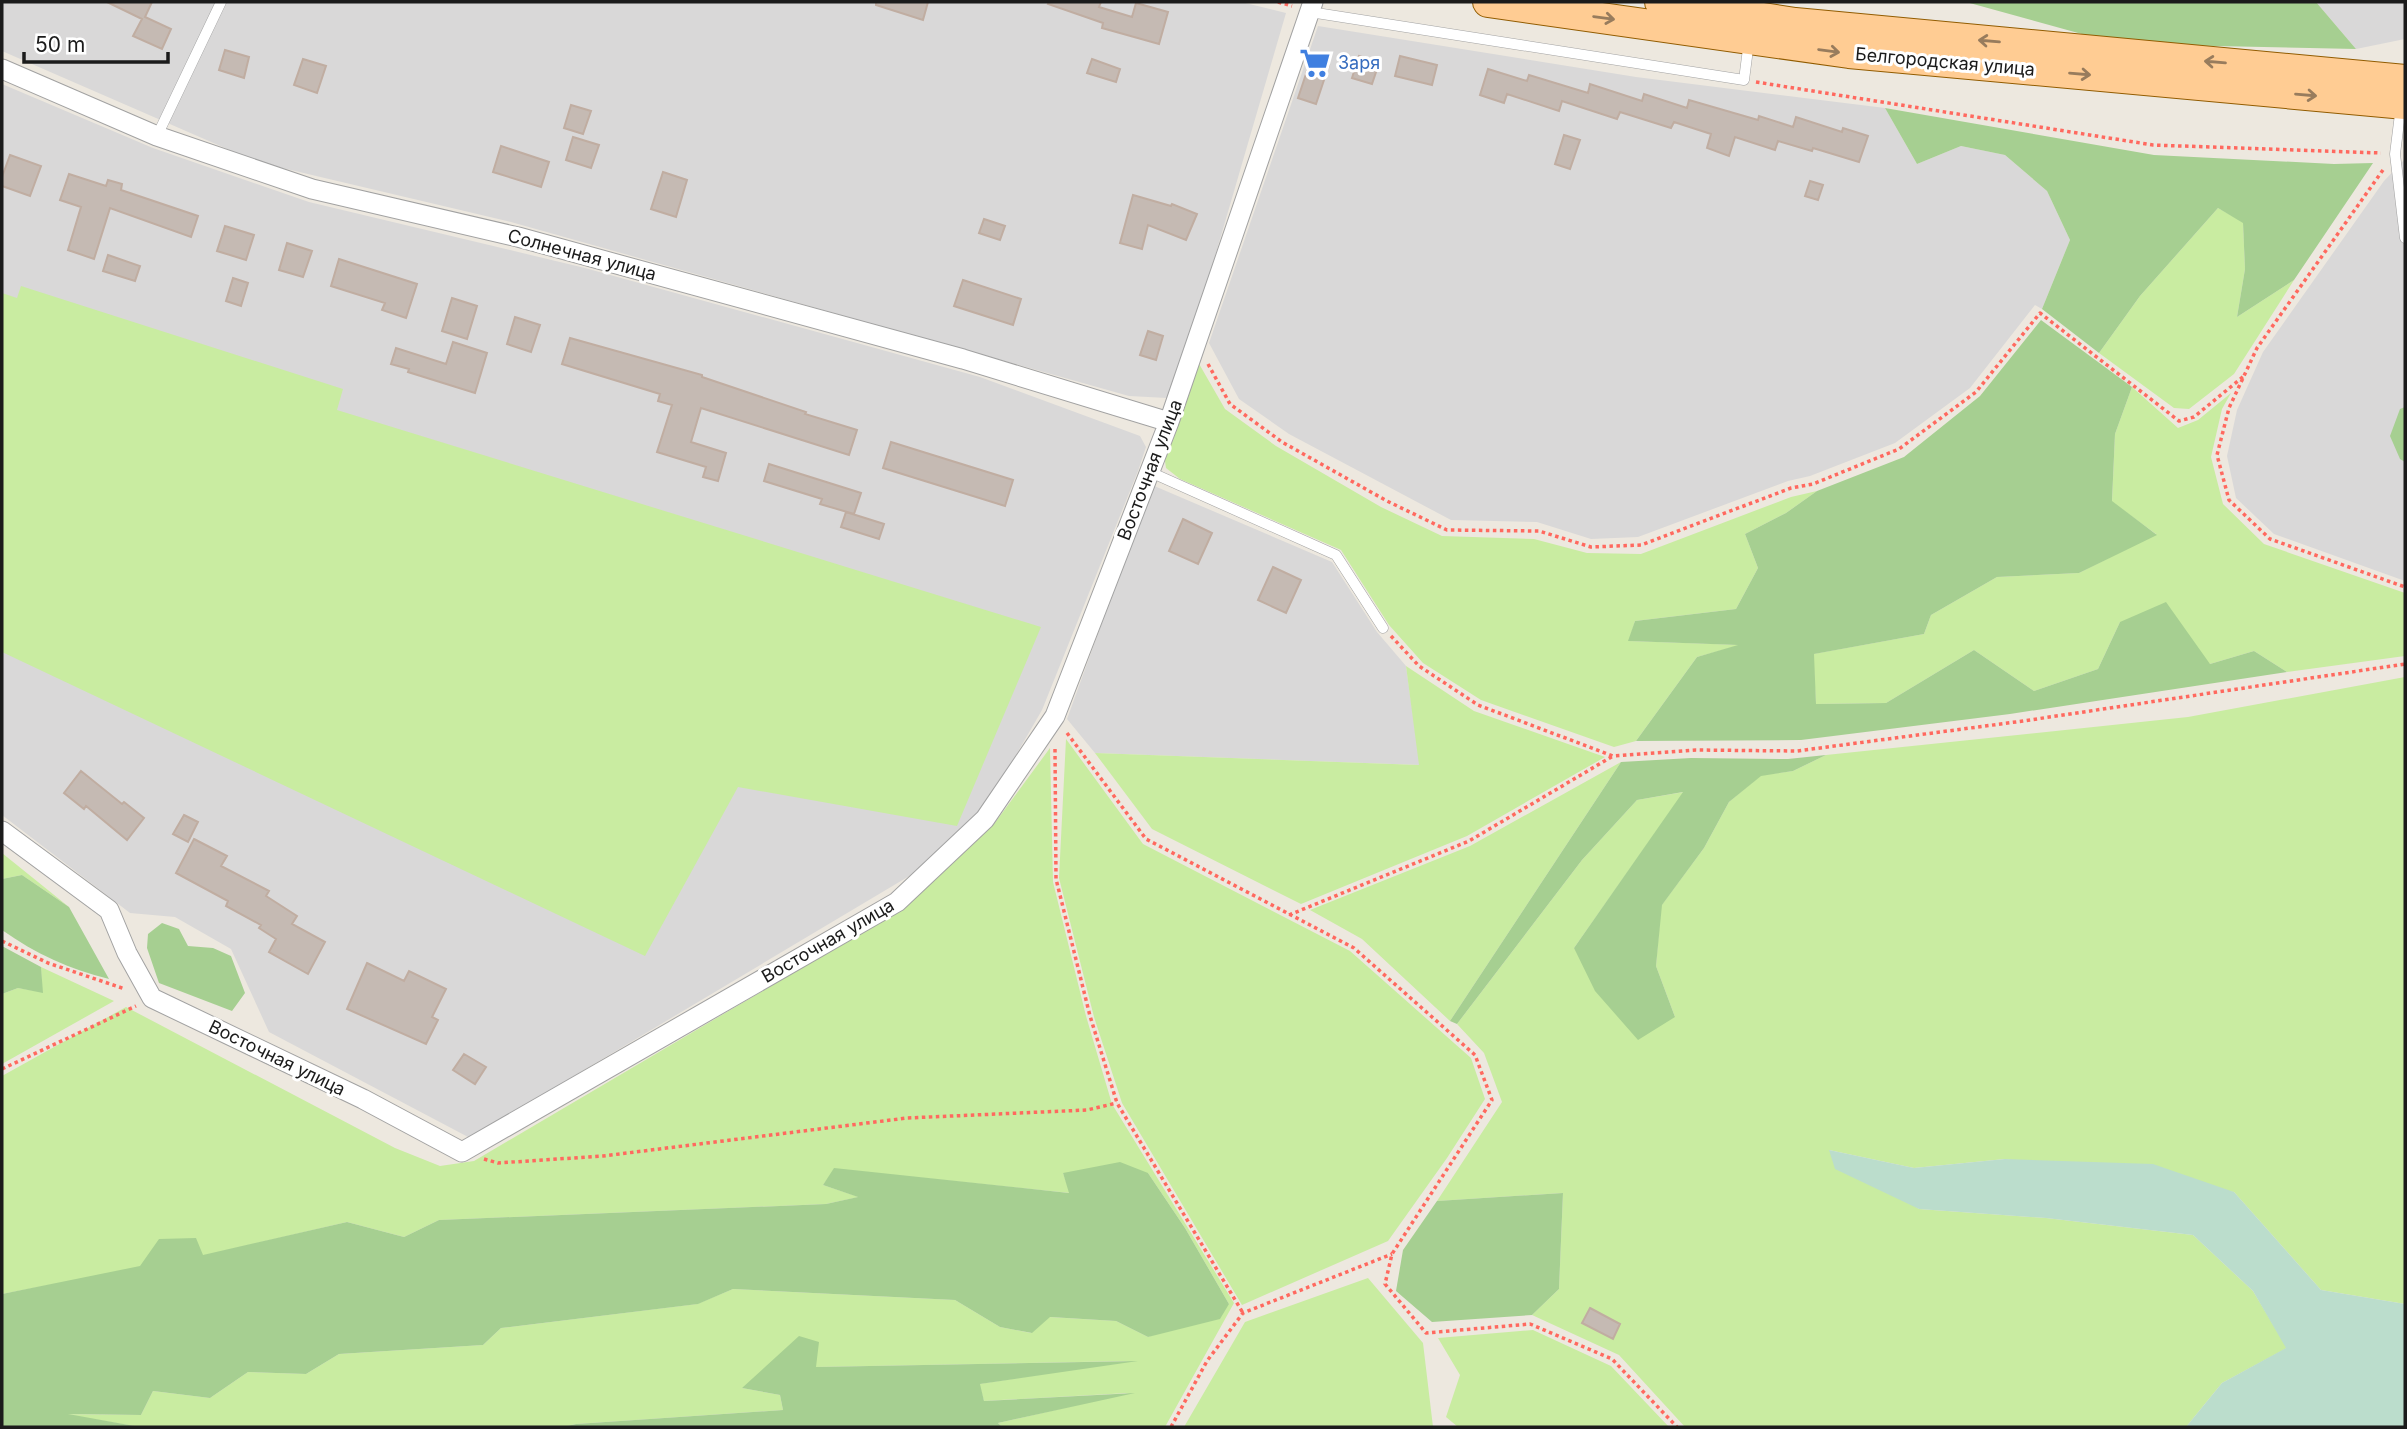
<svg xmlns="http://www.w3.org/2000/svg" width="2407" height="1429" viewBox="0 0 2407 1429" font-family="Inter,sans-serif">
<rect width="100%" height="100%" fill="#ede8df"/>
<!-- residential -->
<path fill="#d9d8d8" d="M2 2H1241L1286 13 1190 342 1167 398 1129 396 511 222 257 162 2 51Z
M2316 2H2405V39L2356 49Z
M1318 26 1636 77 1885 108 1917 164 1961 146 2005 155 2047 191 2070 240 2042 309 2035 305 1970 388 1895 443 1810 476 1788 481 1638 537 1591 539 1537 522 1451 520 1289 434 1239 399 1209 343Z
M2 84 153 148 309 202 585 268 980 377 1140 436 1146 447 1138 471 1042 710 982 814 911 875 470 1138 269 1032 231 949 175 917 130 913 2 815Z
M2405 159V581L2274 534 2236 498 2227 456 2237 410 2263 352 2384 181Z
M1152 485 1332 562 1377 632 1406 666 1420 765 1095 753 1067 719Z"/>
<!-- grass -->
<path fill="#c9eca1" d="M2218 208 2243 222 2245 269 2237 317 2294 280 2234 374 2189 409 2174 408 2099 353 2140 296Z
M21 286 343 389 337 410 1041 627 957 826 738 787 645 956 2 652V293L17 298Z
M1198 362 1225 409 1276 446 1381 507 1442 536 1534 539 1587 553 1641 554 1791 497 1817 491 1786 513 1745 534 1758 568 1736 609 1635 621 1629 641 1741 645 1697 657 1636 741 1614 747 1481 700 1423 663 1389 625 1341 550 1180 479 1166 468 1164 454Z
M2132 387 2178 428 2198 420 2231 393 2222 409 2211 457 2223 504 2264 544 2405 593V656L2287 672 2254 651 2210 664 2120 622 2098 669 2034 691 1974 650 1886 703 1816 704 1813 654 1924 634 1931 615 1997 577 2079 573 2156 534 2112 502 2115 434Z
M1406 666 1474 711 1605 757 1467 836 1301 904 1152 829 1095 753 1419 765Z
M2405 677V1304L2321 1290 2234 1192 2005 1159 1914 1168 1829 1150 1919 1209 2046 1218 2193 1235 2253 1291 2287 1348 2222 1383 2186 1427H1685L1619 1355 1532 1315 1559 1289 1563 1193 1437 1201 1502 1102 1484 1053 1457 1024 1582 860 1637 800 1684 792 1574 948 1675 1017 1656 966 1661 906 1704 848 1729 802 1761 775 1793 771 1826 755 2188 717Z
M1066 739 1143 844 1350 951 1471 1058 1485 1099 1447 1158 1388 1241 1242 1305 1122 1103 1094 1017 1059 878Z
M1050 748 1053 882 1086 1016 1112 1104 1234 1303 1165 1427H1002L998 1423 1129 1393 984 1401 979 1384 1130 1361 816 1367 742 1388 780 1395 783 1410 576 1424 563 1427H140L62 1414 141 1415 153 1391 210 1398 248 1372 306 1374 339 1354 483 1345 501 1328 697 1304 733 1289 955 1300 1000 1327 1031 1333 1049 1317 1116 1321 1148 1337 1229 1304 1185 1228 1148 1173H1063L1070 1193 835 1169 823 1185 859 1197 826 1204 439 1220 404 1237 347 1222 202 1256 2 1294V1076L126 1007 395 1148 440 1166 474 1161 900 910 994 824Z
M1621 762 1450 1021 1362 939 1310 910 1470 846Z
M2 853 69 907 22 875 2 879Z
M41 967 114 1001 2 1064V994L18 988 42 992Z
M1368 1278 1423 1343 1433 1427H1184L1245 1322Z
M1533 1330 1611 1366 1669 1427H1458L1446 1417 1460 1375 1438 1338Z"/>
<!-- forest -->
<path fill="#a6cf91" d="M1966 2H2316L2356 49 2118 44Z
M1885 108 2154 155 2334 164 2373 163 2294 280 2237 317 2245 269 2243 223 2218 208 2140 296 2099 353 2042 309 2070 240 2047 191 2005 155 1961 146 1917 164Z
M2041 320 2132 387 2115 434 2112 501 2157 535 2079 573 1997 577 1931 615 1924 634 1814 654 1816 704 1886 703 1974 650 2034 691 2098 669 2120 622 2166 602 2210 664 2254 651 2287 672 2010 714 1801 740 1636 741 1697 657 1738 645 1628 641 1635 621 1736 609 1758 568 1745 534 1786 513 1817 491 1904 457 1980 396Z
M2405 407V462L2400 459 2390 436 2400 409Z
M1826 755 1793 771 1761 776 1729 802 1704 848 1662 905 1656 966 1675 1017 1638 1040 1595 991 1574 948 1683 792 1637 800 1582 860 1457 1024 1450 1021 1621 762 1691 758 1788 759Z
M22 875 69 907 109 979C69 969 36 954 2 930V879Z
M162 923 179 929 188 946 213 948 231 956 245 993 232 1011 159 983 147 948 148 934Z
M2 946 41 967 43 993 18 988 2 994Z
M1120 1162 1148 1173 1185 1228 1229 1304 1220 1319 1148 1337 1116 1321 1050 1317 1032 1333 1000 1327 955 1300 733 1289 698 1304 501 1328 483 1345 339 1354 306 1374 248 1372 210 1398 153 1391 141 1415 68 1414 140 1427H2V1294L140 1266 159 1239 196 1238 203 1255 347 1222 404 1237 439 1220 826 1204 858 1197 823 1185 834 1168 1069 1193 1063 1173Z
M1563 1193 1559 1289 1532 1315 1432 1322 1396 1291 1403 1250 1437 1201Z
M799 1336 819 1342 816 1367 1138 1361 980 1384 984 1401 1135 1393 998 1423 1002 1427H563L576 1424 783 1410 780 1395 742 1388Z"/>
<!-- wetland -->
<path fill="#bdc" d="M1829 1150 1914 1168 2005 1159 2153 1164 2234 1192 2321 1290 2405 1304V1427H2186L2222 1383 2286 1348 2253 1291 2193 1235 2046 1218 1919 1209 1835 1169Z"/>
<!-- building -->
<path fill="#c5bab3" stroke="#c0ada1" stroke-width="2" d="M107 2H152L145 17 171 29 162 49 133 36 142 19Z
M876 2H928L923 20 876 5Z
M1049 2H1101L1099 7 1132 17 1136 3 1168 12 1159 44 1102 28 1103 23 1048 4Z
M225 50 249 57 244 78 219 70Z
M1359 56 1379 63 1372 84 1352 78Z
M1400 56 1437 65 1432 85 1395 76Z
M303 59 326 66 317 93 294 85Z
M1092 59 1120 69 1116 82 1087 73Z
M1311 59 1329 65 1316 104 1298 98Z
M1488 69 1527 81 1529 75 1588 93 1590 84 1642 101 1644 94 1687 108 1689 100 1758 120 1759 116 1793 127 1796 117 1842 132 1843 128 1868 136 1859 162 1813 148 1812 151 1778 141 1775 150 1735 137 1729 156 1707 148 1711 134 1674 122 1671 128 1620 112 1617 119 1562 101 1559 111 1507 94 1504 103 1480 95Z
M571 105 591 111 583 134 564 128Z
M1564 135 1580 140 1570 169 1555 164Z
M573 137 599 145 591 168 566 160Z
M501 146 549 162 541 187 493 172Z
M10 155 41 166 30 196 2 186V177Z
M663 172 687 180 676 217 651 209Z
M69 174 106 186 108 180 122 184 121 190 198 216 191 237 110 208 94 259 68 250 81 207 60 200Z
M1810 181 1823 185 1818 200 1805 196Z
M1133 195 1171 206 1172 204 1197 214 1186 240 1148 225 1142 249 1120 243Z
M984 219 1005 226 1000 240 979 233Z
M225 226 254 235 246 260 217 251Z
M287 243 312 251 303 277 279 270Z
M108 255 140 266 135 281 103 271Z
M339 259 417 284 406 318 382 310 385 303 331 286Z
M233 278 248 283 241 306 226 301Z
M963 280 1021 299 1013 325 954 306Z
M452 298 477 306 467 339 442 331Z
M515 317 540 325 531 352 507 344Z
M1148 331 1163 336 1156 360 1140 355Z
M570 338 702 375V377L806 412 805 414 857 430 849 455 701 408 691 442 726 453 718 481 703 477 706 467 657 452 672 405 658 401 660 394 562 364Z
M453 342 487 353 475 393 408 372 409 369 391 364 396 348 446 364Z
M891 442 1013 480 1005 506 883 468Z
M769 464 861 493 854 514 820 504 822 499 764 481Z
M846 512 884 524 879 539 841 527Z
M1183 519 1212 533 1198 564 1169 551Z
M1273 567 1301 580 1286 613 1258 600Z
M81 771 122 804 124 802 144 818 127 840 86 806 84 809 64 793Z
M184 815 198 822 188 842 173 834Z
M194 839 227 856 221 866 269 891 266 896 297 916 292 924 325 942 308 974 269 952 276 939 259 928 261 925 226 906 228 901 176 873Z
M367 963 404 981 409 971 446 989 432 1017 438 1020 426 1044 347 1009Z
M464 1054 486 1067 475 1084 453 1070Z
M1590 1308 1620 1324 1613 1339 1582 1323Z"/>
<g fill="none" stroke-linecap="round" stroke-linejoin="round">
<!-- lane casing -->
<g stroke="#a2a2a2" stroke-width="11">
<path id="lane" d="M1310 12 1744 80 1749 41
M2401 106 2395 154 2405 238
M157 136 221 2
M1150 472 1336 555 1383 628"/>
</g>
<!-- street casing -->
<g stroke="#a2a2a2" stroke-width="21">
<path id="street" d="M2 69 157 136 312 189 518 237 963 359 1169 422
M2 831 109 910 127 953 152 998 363 1099 462 1152 897 902 985 819 1055 716 1169 422 1313 2"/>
</g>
<!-- primary casing -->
<g stroke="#925c00" stroke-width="32">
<path id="primary" d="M1488 2 1849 53 2405 104
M1660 2 1795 23 2405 80"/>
</g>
<!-- path -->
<path stroke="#ff695f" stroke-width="3.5" stroke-dasharray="3.5 3.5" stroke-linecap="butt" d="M1278 2 1292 6
M1756 82 2153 145 2381 153
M2383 170 2257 348 2229 408 2217 455 2229 500 2270 539 2405 587
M1208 364 1230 404 1282 442 1387 501 1447 530 1539 531 1591 547 1641 545 1791 488 1813 484 1899 449 1976 392 2040 313 2179 421 2194 417 2244 376
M1391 636 1419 666 1478 705 1613 756 1696 750 1797 751 2023 721 2405 664
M1067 733 1146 839 1354 948 1475 1055 1492 1100 1392 1254 1385 1284 1426 1333 1530 1324 1612 1359 1677 1427
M1055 749 1056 879 1090 1016 1117 1103 1243 1313
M1289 915 1469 841 1613 756
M2 941 48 963 125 989
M2 1069 136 1006
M484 1159 498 1163 603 1156 907 1118 1087 1110 1117 1103
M1171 1427 1207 1361 1243 1313 1392 1254"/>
<!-- lane -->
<use href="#lane" stroke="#fff" stroke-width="10"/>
<!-- street -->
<use href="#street" stroke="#fff" stroke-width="19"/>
<!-- primary -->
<use href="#primary" stroke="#ffcc93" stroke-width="30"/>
</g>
<!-- one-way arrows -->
<defs><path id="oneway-shaft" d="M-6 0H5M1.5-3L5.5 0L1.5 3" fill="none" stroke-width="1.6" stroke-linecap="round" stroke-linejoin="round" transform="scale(1.75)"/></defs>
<g stroke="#987c5d">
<use href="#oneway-shaft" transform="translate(1604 18) rotate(8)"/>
<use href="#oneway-shaft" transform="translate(1989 41) rotate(-175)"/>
<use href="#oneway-shaft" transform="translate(1829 51) rotate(8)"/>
<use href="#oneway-shaft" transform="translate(2215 62) rotate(-175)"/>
<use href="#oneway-shaft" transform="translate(2080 74) rotate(5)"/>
<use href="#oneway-shaft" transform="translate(2306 95) rotate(5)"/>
</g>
<!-- icons -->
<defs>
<g id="supermarket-bare" transform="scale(2.415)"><path d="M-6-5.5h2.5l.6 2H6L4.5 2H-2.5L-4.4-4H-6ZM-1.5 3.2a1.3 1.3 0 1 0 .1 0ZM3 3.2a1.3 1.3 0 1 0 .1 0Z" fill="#3f7fe0" stroke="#fff" stroke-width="2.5" paint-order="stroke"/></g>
</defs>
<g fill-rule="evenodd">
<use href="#supermarket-bare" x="1315" y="63"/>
</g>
<g text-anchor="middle" stroke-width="6" stroke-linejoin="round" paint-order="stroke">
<!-- street labels -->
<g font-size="18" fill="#1b1b1b" stroke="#fff">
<text transform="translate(1945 62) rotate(5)" y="6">Белгородская улица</text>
<text transform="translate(582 255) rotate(15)" y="6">Солнечная улица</text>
<text transform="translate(1150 470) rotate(-69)" y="6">Восточная улица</text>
<text transform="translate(828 941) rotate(-30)" y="6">Восточная улица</text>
<text transform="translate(277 1058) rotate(26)" y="6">Восточная улица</text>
</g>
<!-- shop labels -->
<g font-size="18" fill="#366cbe" stroke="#fff" text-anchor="start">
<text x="1338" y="69">Заря</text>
</g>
</g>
<!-- border -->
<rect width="2407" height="1429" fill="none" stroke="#1b1b1b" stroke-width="7"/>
<!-- scale -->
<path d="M24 52v10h144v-10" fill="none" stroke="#1b1b1b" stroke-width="3.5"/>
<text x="35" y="52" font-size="21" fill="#1b1b1b" stroke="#ffffff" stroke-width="5" paint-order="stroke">50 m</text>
</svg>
